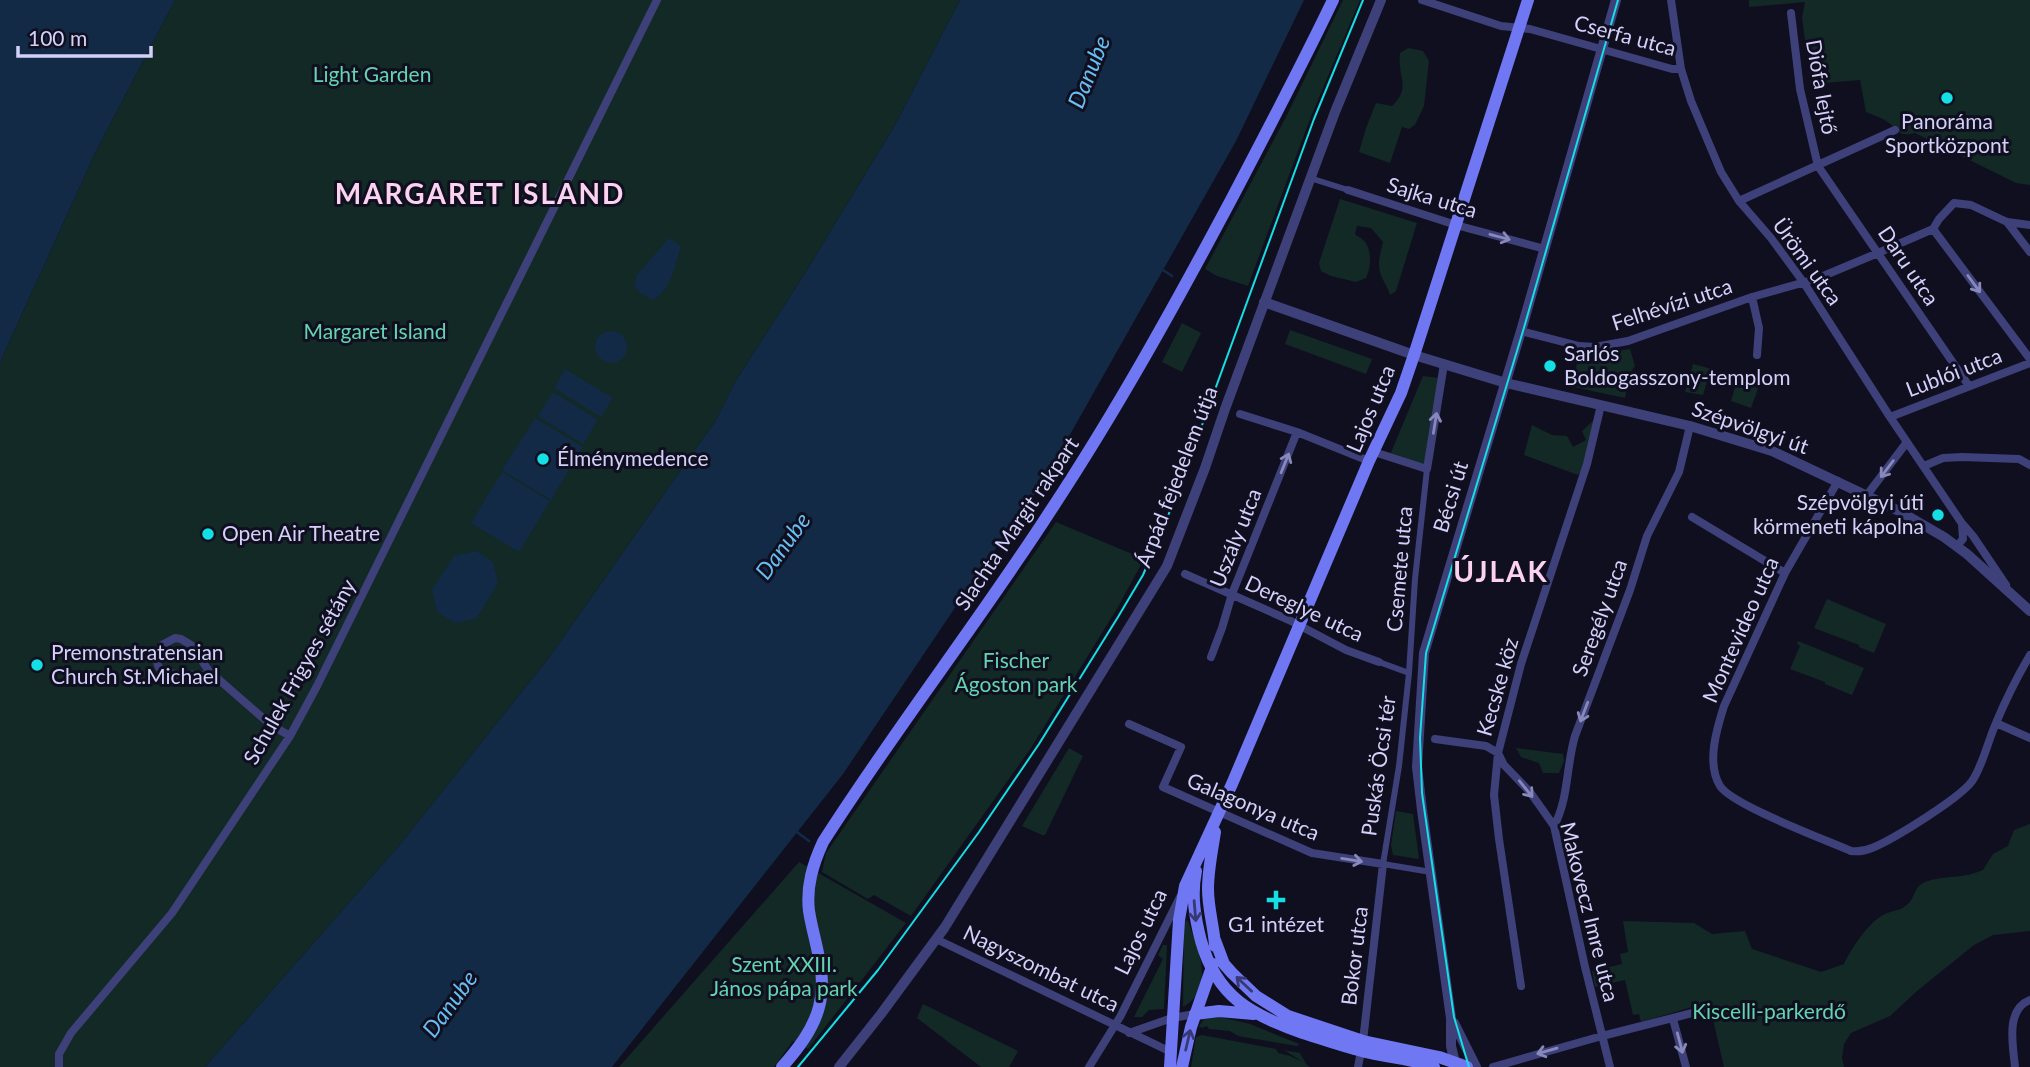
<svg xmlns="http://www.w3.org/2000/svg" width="2030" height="1067" viewBox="0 0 2030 1067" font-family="Lato,sans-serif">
<rect width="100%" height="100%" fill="#100f1f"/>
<!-- green -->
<path fill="#122926" d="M175 0H960L894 127 802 278 735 382 716 420 548 659 397 848 205 1067H0V362L95 153Z
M1343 0H1360L1310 119 1248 286 1217 276 1205 269 1287 115Z
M1749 0H2030V185L2016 183 1915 133C1898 137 1900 131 1889 123 1883 118 1873 115 1866 112L1860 80 1811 84 1802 18 1805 2 1749 7Z
M1408 48 1423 51 1429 61 1424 106 1415 125 1409 129 1402 127 1390 163 1359 152 1366 128 1376 103 1392 106C1412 87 1397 77 1400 53Z
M1340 199 1417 223 1396 291 1390 295C1388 287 1382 280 1380 272 1377 263 1381 251 1383 242L1371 228 1357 226 1355 234C1358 237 1362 238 1365 242 1372 251 1371 267 1366 278L1356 282 1331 276 1321 271 1319 263Z
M1182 323 1201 333 1182 372 1162 362Z
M1290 330 1372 359 1366 374 1285 344Z
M1630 349 1635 366 1629 374 1625 398 1569 386 1574 381 1577 362 1586 356Z
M1693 364 1716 370 1711 379 1708 378 1703 395 1685 392Z
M1423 376 1440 378 1426 462 1421 465 1390 455Z
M1738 377 1760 383 1751 408 1731 401Z
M1595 419 1584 468 1578 475 1524 455 1532 425 1552 435 1567 436 1573 447 1586 440 1582 431Z
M1056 522 1144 559 1118 607 1031 748 911 916 874 895 868 899 822 872 826 853Z
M1827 599 1886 624 1874 653 1859 647V645L1814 628Z
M1798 641 1864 668 1852 695 1825 684V682L1790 669 1800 646 1797 644Z
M1069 748 1083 756 1045 835H1042L1022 826Z
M1516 748 1563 754 1564 761 1559 773H1543L1539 763 1521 757Z
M1396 811 1413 814 1419 859 1393 855 1391 845Z
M2030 824V931L1993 935 1974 945 1917 991 1890 1016 1851 1033 1844 1044 1842 1058 1844 1067H1724L1709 1002 1641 1022 1639 1014 1633 1015 1625 980 1595 987 1592 971 1622 964 1620 954 1628 952 1623 921 1694 923 1712 934 1745 931 1752 949 1821 972 1844 964C1851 949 1869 921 1885 914 1893 910 1902 911 1909 903 1916 895 1914 887 1925 882 1943 875 1964 879 1983 870L1993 854 2008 846 2014 830Z
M799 862 906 923 808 1049 793 1041 774 1067H619Z
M1186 920 1188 921C1197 948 1217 988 1183 1007L1184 922Z
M1163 945H1167L1164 1009 1149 1010 1142 1017H1134L1163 959 1158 955Z
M923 1004 1018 1051 1009 1067H981L917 1018Z
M1220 1017 1250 1024 1299 1044 1297 1046 1238 1036 1230 1031 1209 1029 1207 1026 1202 1028 1199 1026 1204 1019Z
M1202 1035 1276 1049 1278 1053 1290 1056 1303 1062 1284 1050 1300 1053 1306 1064 1310 1067H1191L1196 1037Z"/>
<!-- water -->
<path fill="#122a45" d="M0 0H175L95 153 0 362Z
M960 0H1304L1236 141 1042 484 977 575 843 774 612 1067H205L397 848 548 659 716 420 735 382 802 278 894 127Z
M669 238 681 246C675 265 672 290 653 300L640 293 634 286 637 275Z
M595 347a16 16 0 1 1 32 0a16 16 0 1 1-32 0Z
M565 369 613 398 601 417 554 388Z
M553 392 598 420 583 444 538 416Z
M535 418 583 447 551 500 502 470Z
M502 472 550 501 519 552 471 523Z
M476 551 493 562 498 583 476 619 455 623 437 612 432 590 454 556Z"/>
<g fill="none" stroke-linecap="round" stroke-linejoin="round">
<!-- stream -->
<path stroke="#122a45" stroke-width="2.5" d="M1160 268 1172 276
M1009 523 1022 530
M797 832 809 841"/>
<!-- pedestrian -->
<path stroke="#3e407a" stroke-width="6" d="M1310 178 1348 190
M1427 469 1415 579 1409 673 1399 766 1383 864 1431 872
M1379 662 1409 673"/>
<!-- minor -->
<path stroke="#3e407a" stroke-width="8" d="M1422 0 1501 26 1530 29 1672 69H1681
M1671 0 1681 69 1691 101 1721 172 1739 201 1771 238 1804 283 1890 417 1961 522 1973 536 2006 585
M1791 13 1800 89 1818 166 1969 386
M1348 190 1456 225 1545 249
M1739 201 1895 130
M2007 222 2030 252
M1933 229 2030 359
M1752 297 1759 328 1757 355
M1521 331 1579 346 1595 347 1628 341 1752 297 1816 279 1878 253 1933 229 1939 219 1954 203 1971 205 2007 222 2030 225
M1240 414 1297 432 1369 461
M1890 417 2030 363
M1374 452 1427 469 1444 364
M1924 466 1943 458 1962 457 2019 459 2030 465
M1838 481 1785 573 1724 706C1717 728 1706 763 1720 786 1732 805 1826 840 1851 851 1859 852 1865 851 1872 848 1892 840 1966 795 1974 778 1984 761 1988 741 1996 723 2006 699 2017 677 2030 655
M1867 495 1907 442
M1692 517 1785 573
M1957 546 1963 539 1962 524
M1185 574 1289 620 1346 650 1379 662
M1211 657 1222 628 1232 594 1297 432
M217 679C212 677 206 675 200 675 181 673 144 681 162 645L175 638 181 639 191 645 209 671 271 725 290 736
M1996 723 2030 738
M1129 724 1181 747 1163 787 1312 853 1383 864 1363 1041 1358 1067
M1435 739 1486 746 1498 753 1504 765 1530 792 1554 826 1585 967 1610 1067
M1554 826C1569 798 1566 766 1575 736L1630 590 1647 536 1679 472 1690 426
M936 939 1171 1052
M1521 986 1499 839 1494 795 1498 753 1521 664 1587 464 1601 405
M1673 1019 1686 1067
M1129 1033 1172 1018 1195 1014
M59 1067V1054L71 1033 172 913 290 736 317 686 657 0
M1089 1067 1120 1017 1180 897
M1493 1067 1602 1036 1708 1009
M2015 1067C2013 1045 2005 1010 2030 1000"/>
<!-- tertiary -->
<path stroke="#3e407a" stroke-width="10" d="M1264 302 1414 355 1506 383 1690 426 1772 451 1899 511 1944 537 1967 554 2030 611
M1454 1023 1476 1067
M839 1067 881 1014 945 927 1167 566 1205 468 1225 409 1335 112 1381 0
M1456 1067 1451 1046V1018L1422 810 1417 767 1424 653 1521 331 1616 0"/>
<!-- secondary -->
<path stroke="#7077f3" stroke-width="12" d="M1215 832C1212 851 1208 870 1208 889 1208 909 1214 927 1215 946
M1196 871C1191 895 1195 918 1201 941 1217 997 1251 1015 1303 1033 1325 1040 1348 1048 1370 1053 1391 1058 1413 1059 1434 1067
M1215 940 1224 964 1232 973 1256 996 1288 1016 1363 1041 1439 1057 1467 1067
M1195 1014 1219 1011 1254 1014
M782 1067C797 1050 813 1030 819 1007 828 974 814 943 809 911 806 886 813 864 823 842 895 729 978 623 1051 510 1117 410 1175 305 1232 198 1266 133 1301 67 1333 0
M1170 1067 1179 920 1185 886 1232 784 1369 461 1401 393 1414 355 1528 0
M1182 1067 1191 1027 1213 964"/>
<!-- tram -->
<path stroke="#14dfe4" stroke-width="2" d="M798 1067 878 970 979 832 1039 744 1118 617 1143 575 1175 499 1314 119 1363 0
M1469 1067 1454 1017 1422 793 1420 738 1426 653 1523 331 1618 0"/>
</g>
<!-- one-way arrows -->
<defs><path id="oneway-shaft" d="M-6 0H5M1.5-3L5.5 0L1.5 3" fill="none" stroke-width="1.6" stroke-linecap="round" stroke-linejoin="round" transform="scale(1.75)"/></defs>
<g stroke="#8888ba">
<use href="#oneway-shaft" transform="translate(1500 237) rotate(15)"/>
<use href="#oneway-shaft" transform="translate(1974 284) rotate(54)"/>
<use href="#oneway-shaft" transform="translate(1435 423) rotate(-81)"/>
<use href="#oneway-shaft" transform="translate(1285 463) rotate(-68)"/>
<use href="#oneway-shaft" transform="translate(1887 469) rotate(127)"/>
<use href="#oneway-shaft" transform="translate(1584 712) rotate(111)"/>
<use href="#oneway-shaft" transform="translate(1526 789) rotate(51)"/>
<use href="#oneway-shaft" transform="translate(1352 860) rotate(9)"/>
<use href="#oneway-shaft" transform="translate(1680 1043) rotate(75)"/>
<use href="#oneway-shaft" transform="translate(1547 1051) rotate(164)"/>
</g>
<g stroke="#363974">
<use href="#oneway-shaft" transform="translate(1195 911) rotate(85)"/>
<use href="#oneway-shaft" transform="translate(1244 984) rotate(-137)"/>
<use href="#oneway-shaft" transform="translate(1188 1040) rotate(-77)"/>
</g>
<!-- markers -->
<g fill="#14dfe4" stroke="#100f1f" stroke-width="2.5">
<circle cx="1947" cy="98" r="7"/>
<circle cx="1550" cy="366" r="7"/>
<circle cx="543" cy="459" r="7"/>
<circle cx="1938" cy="515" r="7"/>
<circle cx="208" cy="534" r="7"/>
<circle cx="37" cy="665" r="7"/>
<path d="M1272.5 889.5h7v7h7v7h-7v7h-7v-7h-7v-7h7z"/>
</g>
<g text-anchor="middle" stroke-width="6" stroke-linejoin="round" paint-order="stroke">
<!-- street labels -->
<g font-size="21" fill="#d3d1fb" stroke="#100f1f">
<text transform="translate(1625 36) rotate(15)" y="7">Cserfa utca</text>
<text transform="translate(1821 87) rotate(80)" y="7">Diófa lejtő</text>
<text transform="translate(1432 198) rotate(17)" y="7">Sajka utca</text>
<text transform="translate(1807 262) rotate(54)" y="7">Ürömi utca</text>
<text transform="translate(1908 266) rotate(56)" y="7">Daru utca</text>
<text transform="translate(1672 305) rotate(-18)" y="7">Felhévízi utca</text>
<text transform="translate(1954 373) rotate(-21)" y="7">Lublói utca</text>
<text transform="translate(1371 409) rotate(-67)" y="7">Lajos utca</text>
<text transform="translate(1750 428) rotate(19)" y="7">Szépvölgyi út</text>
<text transform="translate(1177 477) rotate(-69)" y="7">Árpád fejedelem útja</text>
<text transform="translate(1451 497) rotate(-73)" y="7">Bécsi út</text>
<text transform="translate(1017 524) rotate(-56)" y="7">Slachta Margit rakpart</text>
<text transform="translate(1236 538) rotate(-68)" y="7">Uszály utca</text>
<text transform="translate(1400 569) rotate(-85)" y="7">Csemete utca</text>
<text transform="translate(1304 609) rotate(25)" y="7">Dereglye utca</text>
<text transform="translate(1600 618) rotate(-70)" y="7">Seregély utca</text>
<text transform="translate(1741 630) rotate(-66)" y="7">Montevideo utca</text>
<text transform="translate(300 672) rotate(-61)" y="7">Schulek Frigyes sétány</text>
<text transform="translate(1498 687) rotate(-74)" y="7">Kecske köz</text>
<text transform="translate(1379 766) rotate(-82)" y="7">Puskás Öcsi tér</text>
<text transform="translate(1253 807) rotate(23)" y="7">Galagonya utca</text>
<text transform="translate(1589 912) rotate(76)" y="7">Makovecz Imre utca</text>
<text transform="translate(1141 932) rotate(-64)" y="7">Lajos utca</text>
<text transform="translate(1355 956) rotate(-83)" y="7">Bokor utca</text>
<text transform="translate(1041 969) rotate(26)" y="7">Nagyszombat utca</text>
</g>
<!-- park labels -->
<g font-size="21" fill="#64d4b0" stroke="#100f1f">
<text x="372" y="82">Light Garden</text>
<text x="375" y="339">Margaret Island</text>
<text x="1016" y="668">Fischer<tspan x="1016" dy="24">Ágoston park</tspan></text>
<text x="784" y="972">Szent XXIII.<tspan x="784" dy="24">János pápa park</tspan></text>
<text x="1769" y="1019">Kiscelli-parkerdő</text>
</g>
<!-- poi labels -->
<g font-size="21" fill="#d3d1fb" stroke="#100f1f" text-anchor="start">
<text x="1947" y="129" text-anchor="middle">Panoráma<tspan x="1947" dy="24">Sportközpont</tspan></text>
<text x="1564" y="361">Sarlós<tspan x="1564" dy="24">Boldogasszony-templom</tspan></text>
<text x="557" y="466">Élménymedence</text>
<text x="1924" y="510" text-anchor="end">Szépvölgyi úti<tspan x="1924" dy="24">körmeneti kápolna</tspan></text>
<text x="222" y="541">Open Air Theatre</text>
<text x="51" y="660">Premonstratensian<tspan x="51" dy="24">Church St.Michael</tspan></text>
<text x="1276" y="932" text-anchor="middle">G1 intézet</text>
</g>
<!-- water labels -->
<g font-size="23" font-style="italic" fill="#68bdf2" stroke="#100f1f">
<text transform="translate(1089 72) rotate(-68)" y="8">Danube</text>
<text transform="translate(783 546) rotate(-54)" y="8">Danube</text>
<text transform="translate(450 1004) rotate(-54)" y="8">Danube</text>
</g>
<!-- district labels -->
<g font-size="28" font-weight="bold" letter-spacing="2" fill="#fbd3f0" stroke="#100f1f">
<text x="480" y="204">MARGARET ISLAND</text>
<text x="1501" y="582">ÚJLAK</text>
</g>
</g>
<!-- scale -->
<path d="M18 46v10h133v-10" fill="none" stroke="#d3d1fb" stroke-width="3.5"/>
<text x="28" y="46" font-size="21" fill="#d3d1fb" stroke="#100f1f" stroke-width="5" paint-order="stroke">100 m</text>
</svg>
